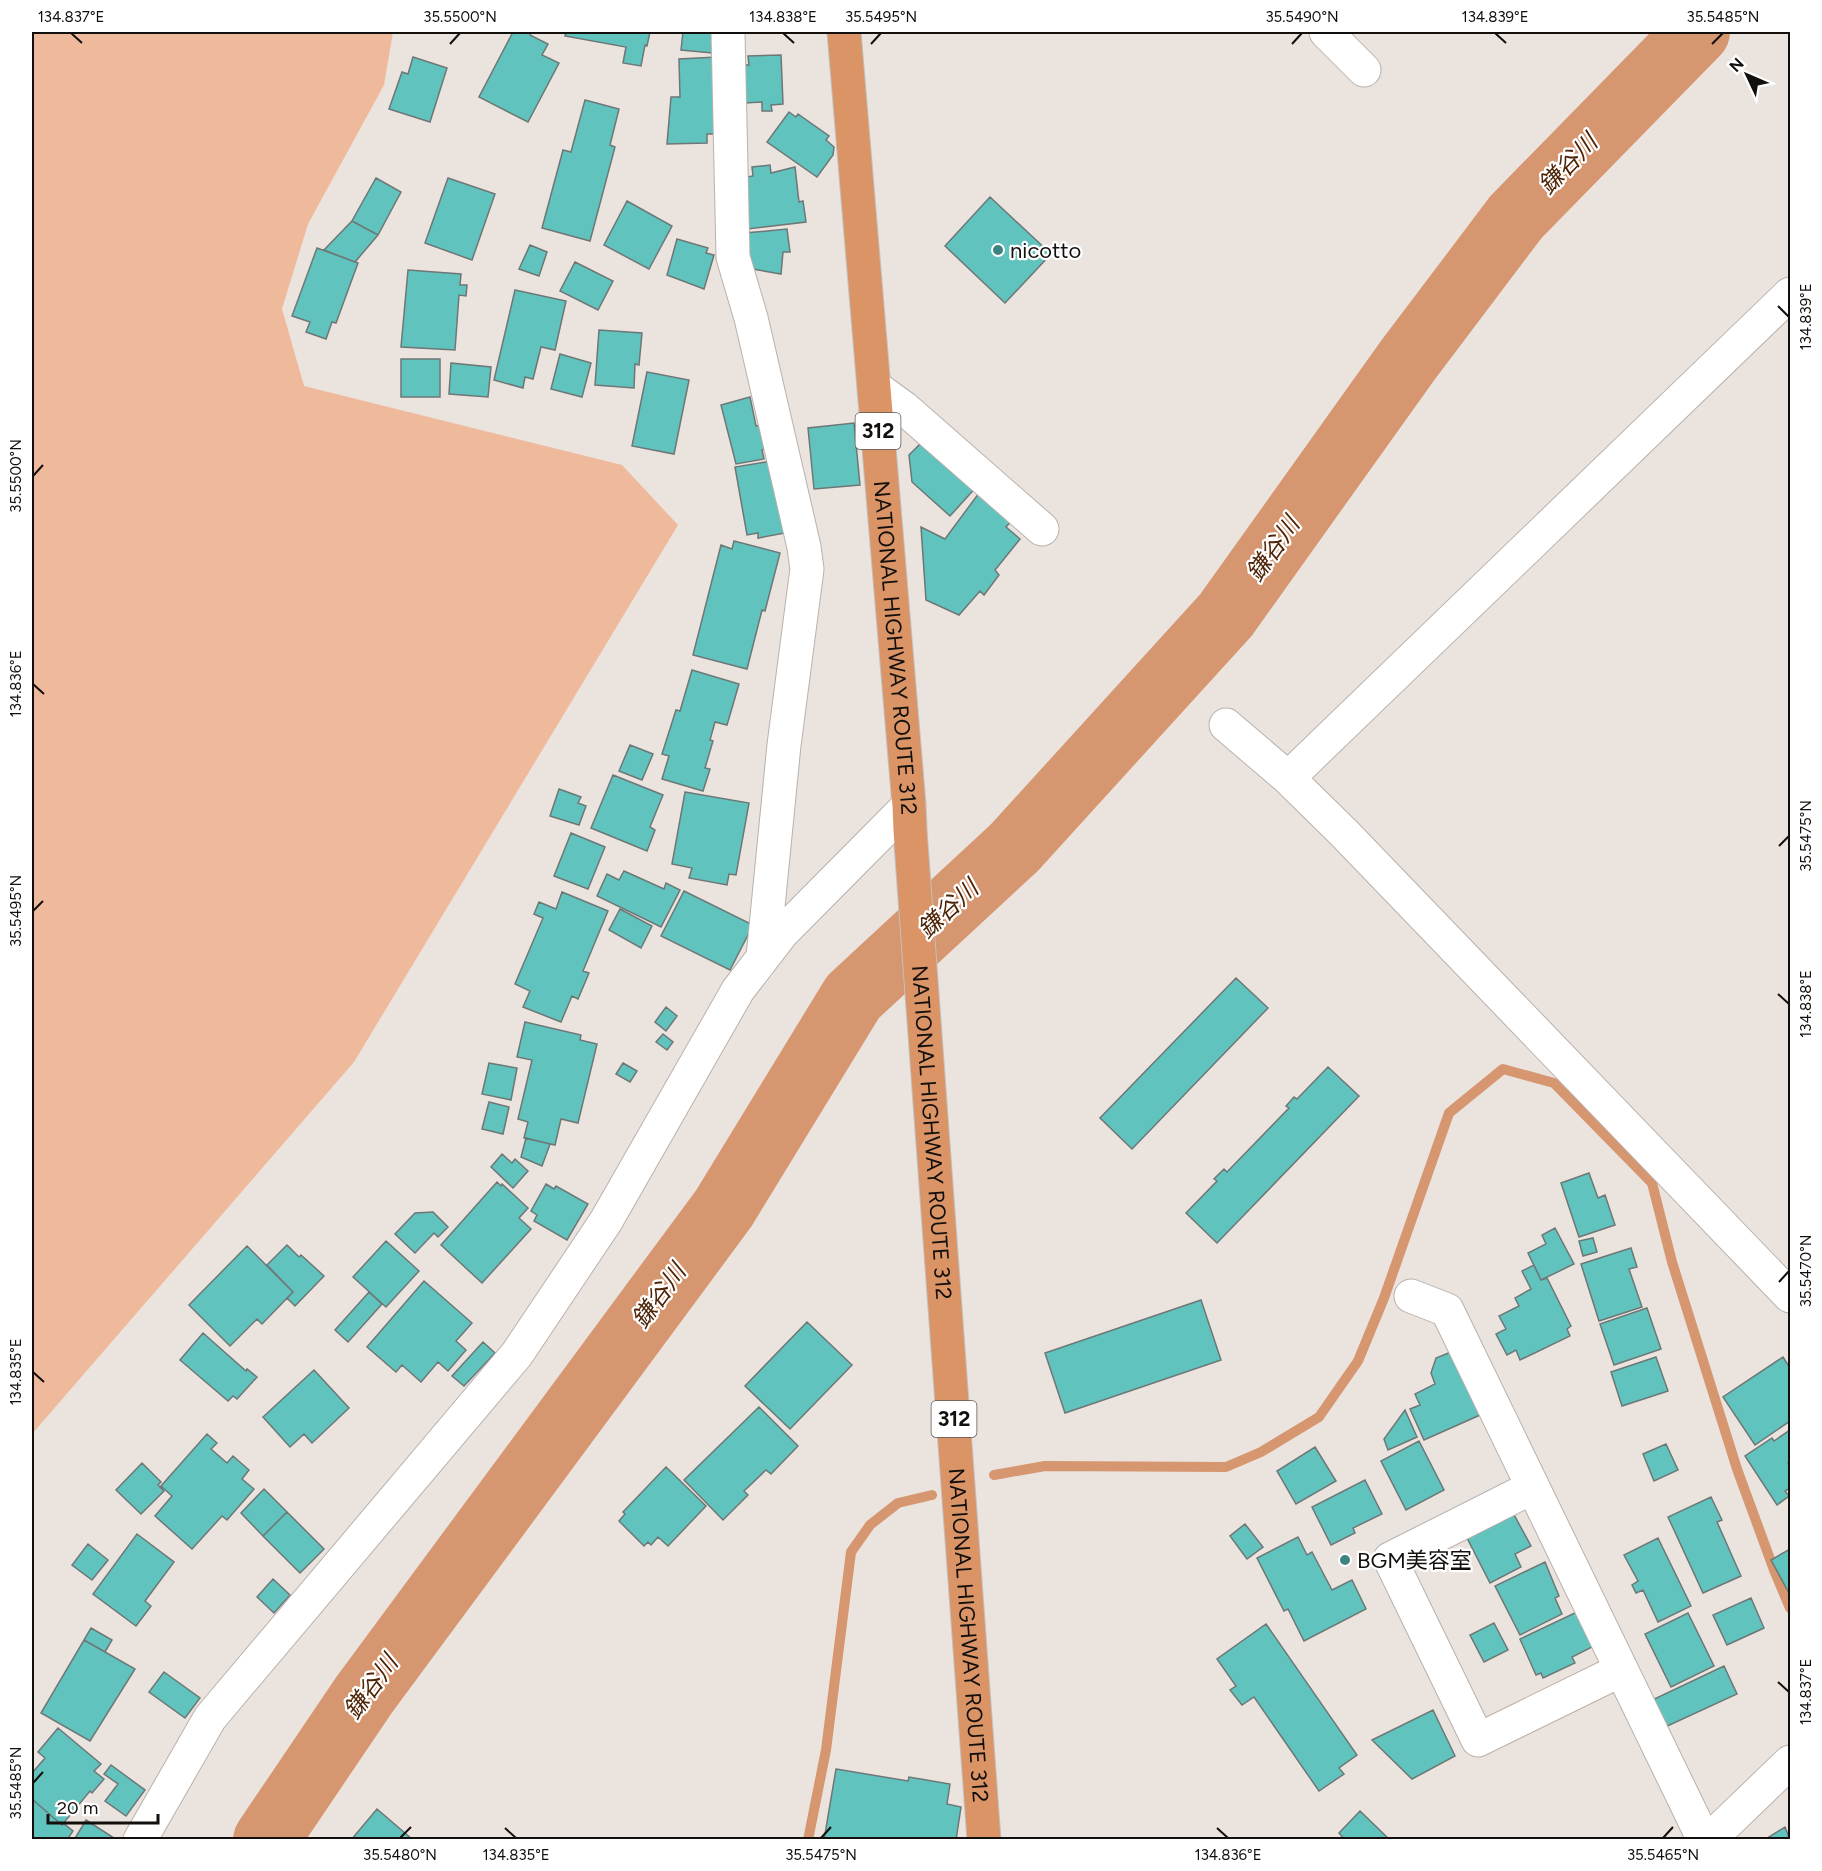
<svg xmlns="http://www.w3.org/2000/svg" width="1822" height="1871" viewBox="0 0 1822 1871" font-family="Figtree,'Noto Sans JP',sans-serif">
<rect width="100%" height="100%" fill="#ebe3de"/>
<!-- green -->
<path fill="#efba9b" d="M32 32H393L384 85 308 224 282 309 304 386 622 465 678 525 354 1062 32 1434Z"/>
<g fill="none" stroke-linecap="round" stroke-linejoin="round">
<!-- stream -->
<path stroke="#d69670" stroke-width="10" d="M994 1475 1045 1466 1226 1467 1261 1452 1319 1417 1358 1361 1384 1298 1449 1113 1503 1069 1554 1083 1652 1183 1672 1262 1737 1469 1774 1570 1790 1608
M808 1840 826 1750 851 1552 870 1525 898 1503 932 1495"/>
<!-- river -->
<path stroke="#d69670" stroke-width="66" d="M266 1840 364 1695 724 1208 853 997 1014 848 1226 615 1408 360 1516 217 1697 32"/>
</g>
<!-- building -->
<path fill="#60c3be" stroke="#6d7776" stroke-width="1.5" d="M513 32H532L530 35 548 44 542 55 559 63 528 122 479 97Z
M566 32H650L647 46 645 45 641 66 623 63 626 47 565 36Z
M683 32H714L712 53 681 50Z
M781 55 783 104 771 105 772 111H762V102L745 103 743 65H749L748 56Z
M413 57 447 68 430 122 389 109 402 72 408 74Z
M717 57 718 134H707V143L667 144 671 97H680L679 59Z
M585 100 619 109 610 145 615 147 590 241 542 228 563 150 571 152Z
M789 112 796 117 798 114 829 136 826 140 834 147 833 155 817 177 767 142Z
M770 165 771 173 795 167 799 202 803 201 806 222 747 229 741 178 753 176 752 167Z
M376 178 401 192 378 235 352 221Z
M448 178 495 194 472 260 425 243Z
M990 197 1051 254 1005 303 945 246Z
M627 201 672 226 649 269 604 245Z
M352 221 378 235 355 262 324 250Z
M787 229 790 252H783L781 274 747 268 745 233Z
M677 239 708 248 706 253 714 255 704 289 667 275Z
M530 245 547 252 539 276 519 269Z
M317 248 358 263 336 323 332 322 326 339 306 332 310 322 292 316Z
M575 262 613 281 598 310 560 291Z
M408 270 461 274 460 285H467L466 296 459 295 455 350 401 347Z
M515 290 566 301 555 350 541 347 533 379 525 377 523 388 494 380Z
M599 330 642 333 639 365 635 364 634 388 595 385Z
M560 354 591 363 582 397 551 389Z
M401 359H440V397H401Z
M451 363 491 367 488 397 449 394Z
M647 372 689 380 674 454 632 446Z
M750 397 756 426 763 425 768 448 762 450 764 459 736 464 721 405Z
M854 423 860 485 814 489 808 428Z
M928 436 979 484 950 516 912 482 909 455Z
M772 461 785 533 758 538V533L747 535 735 467Z
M982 489 1015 517 1006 527 1020 539 995 570 999 575 984 595 980 591 959 615 926 600 921 527 945 539Z
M734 541 780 553 765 611 762 610 747 669 693 655 721 545 732 549Z
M692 670 739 684 727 725 715 722 710 740 713 741 705 768 710 769 703 791 662 779 669 756 662 754 676 710 680 711Z
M630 745 653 754 642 780 619 771Z
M613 775 663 795 650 827 655 830 647 851 591 828Z
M559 789 581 797 578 803 586 806 579 825 550 816Z
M685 792 749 803 736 875 729 874 727 885 689 878 692 868 672 864Z
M571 833 605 847 588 889 554 876Z
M624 871 664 889 666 883 680 890 661 927 597 896 607 874 619 880Z
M684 891 753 925 730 970 661 936Z
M562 892 608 911 583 971 589 973 578 999 572 996 561 1022 523 1007 530 991 515 984 543 918 534 914 539 902 556 909Z
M620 909 652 926 641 948 609 930Z
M1236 978 1268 1008 1132 1149 1100 1118Z
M666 1007 677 1016 666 1031 655 1022Z
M525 1022 581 1035 580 1040 597 1044 578 1123 561 1119 555 1145 524 1138 528 1122 518 1119 532 1060 517 1057Z
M663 1034 673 1042 667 1050 656 1042Z
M489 1063 517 1068 511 1100 482 1094Z
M623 1063 637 1071 630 1082 616 1074Z
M1328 1067 1359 1096 1217 1243 1186 1213 1217 1181 1214 1179 1224 1169 1227 1172 1289 1108 1286 1106 1294 1097 1297 1099Z
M489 1102 509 1107 503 1134 482 1129Z
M526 1138 550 1144 542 1166 521 1157Z
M502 1154 512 1163 515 1159 528 1171 513 1188 491 1167Z
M1589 1173 1598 1198 1605 1195 1615 1225 1579 1237 1561 1183Z
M497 1182 501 1186 502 1184 528 1208 519 1218 531 1229 482 1283 441 1245Z
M546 1184 554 1189 556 1186 588 1204 567 1240 534 1221 537 1215 531 1211Z
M433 1212 448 1227 438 1237 434 1233 415 1253 395 1234 415 1213Z
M1555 1228 1574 1264 1541 1280 1528 1253 1546 1244 1542 1235Z
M1593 1238 1597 1252 1583 1256 1579 1241Z
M386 1241 419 1271 386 1307 353 1277Z
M287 1245 299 1257 301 1255 324 1276 295 1306 287 1298 293 1292 267 1265Z
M247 1246 293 1292 262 1324 257 1319 230 1346 189 1305Z
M1631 1248 1637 1267 1629 1269 1642 1307 1599 1321 1581 1264Z
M1534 1265 1541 1280 1547 1278 1571 1326 1567 1329 1570 1336 1520 1360 1516 1350 1507 1355 1496 1334 1506 1329 1499 1316 1519 1306 1515 1298 1531 1289 1522 1271Z
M424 1281 472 1323 456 1341 466 1350 448 1371 438 1362 421 1382 402 1365 396 1372 367 1347Z
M369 1292 382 1304 348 1342 335 1330Z
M1201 1300 1221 1360 1065 1413 1045 1353Z
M1647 1308 1661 1349 1614 1365 1600 1324Z
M807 1322 852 1365 790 1429 745 1386Z
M203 1333 246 1371 247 1369 257 1377 237 1399 233 1396 228 1401 180 1360Z
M483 1342 495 1353 464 1386 452 1376Z
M1451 1352 1480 1415 1424 1440 1410 1409 1420 1405 1415 1394 1435 1384 1431 1373 1436 1358Z
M1656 1357 1668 1391 1622 1406 1611 1372Z
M1783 1357 1790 1368V1421L1755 1445 1723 1397Z
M314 1370 349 1408 312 1443 304 1434 290 1447 263 1417Z
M759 1407 798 1446 771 1474 766 1470 744 1491 748 1495 723 1520 684 1480Z
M1405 1410 1417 1437 1388 1450 1384 1439Z
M1790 1430V1461L1788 1463 1790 1467V1488L1785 1491 1789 1496 1777 1505 1745 1456 1772 1438 1774 1441Z
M207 1434 217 1443 211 1449 227 1463 233 1456 249 1470 242 1479 254 1489 227 1520 222 1516 192 1549 155 1516 172 1496 161 1486Z
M1419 1441 1444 1490 1406 1510 1381 1461Z
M1666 1444 1678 1470 1654 1481 1643 1454Z
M1315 1447 1336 1481 1296 1504 1277 1471Z
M142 1463 161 1482 158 1485 164 1491 141 1514 116 1490Z
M666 1467 706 1506 668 1546 658 1537 651 1545 648 1542 644 1546 619 1521 625 1514 623 1512Z
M1365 1480 1382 1514 1353 1528 1355 1533 1331 1545 1312 1507Z
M264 1489 287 1512 263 1536 241 1513Z
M1711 1497 1722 1520 1717 1522 1741 1576 1703 1593 1668 1517Z
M1512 1511 1531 1546 1515 1554 1521 1567 1490 1583 1465 1534Z
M287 1512 324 1549 300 1573 263 1536Z
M1245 1524 1263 1547 1247 1559 1230 1536Z
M137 1534 174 1562 145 1601 151 1606 136 1626 93 1594Z
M1298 1537 1307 1555 1312 1552 1332 1590 1352 1580 1366 1609 1304 1641 1288 1609 1284 1611 1257 1558Z
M1658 1538 1691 1606 1658 1622 1643 1590 1636 1593 1632 1585 1638 1581 1624 1555Z
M88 1544 108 1560 92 1580 72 1565Z
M1790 1549V1595L1771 1560Z
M1545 1562 1559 1596 1555 1598 1562 1614 1520 1635 1495 1586Z
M273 1579 290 1595 274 1613 257 1597Z
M1751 1598 1764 1628 1727 1645 1713 1615Z
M1579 1611 1594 1646 1572 1657 1575 1663 1543 1678 1541 1673 1536 1675 1520 1639Z
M1688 1613 1714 1666 1671 1687 1645 1634Z
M1494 1623 1508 1650 1484 1662 1470 1635Z
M1266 1624 1357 1755 1339 1768 1344 1774 1319 1791 1254 1697 1242 1705 1230 1690 1236 1686 1217 1659Z
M91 1628 112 1640 105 1652 84 1640Z
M84 1640 135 1669 90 1741 41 1713Z
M1724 1666 1737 1694 1663 1728 1650 1701Z
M164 1672 200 1698 185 1718 149 1692Z
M1433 1710 1455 1756 1412 1779 1372 1740Z
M58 1728 101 1764 94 1771 104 1779 92 1793 90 1791 62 1825 32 1799V1773L45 1758 38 1752Z
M111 1765 145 1790 126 1816 105 1801 118 1784 104 1774Z
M836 1769 908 1781 909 1777 950 1784 947 1804 961 1807 956 1840H824Z
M32 1799 62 1825 63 1823 73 1831 67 1840H32Z
M377 1809 413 1840H351Z
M1360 1811 1390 1840H1345L1339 1833Z
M86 1820 114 1838 113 1840H74Z
M1785 1827 1790 1840H1764Z"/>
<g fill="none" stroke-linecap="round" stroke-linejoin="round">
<!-- minor casing -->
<g stroke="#b9b1ac" stroke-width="35">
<path id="minor" d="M728 32 733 257 751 318 804 547 807 569 784 745 763 957
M1326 32 1364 70
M875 387 904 408 1042 529
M1226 725 1288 778 1344 833 1790 1296
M1288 778 1790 294
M1411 1296 1447 1310 1704 1840
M1533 1487 1390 1559 1478 1740 1621 1670
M140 1840 210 1718 517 1354 606 1221 738 990 782 933 909 805"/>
</g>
<!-- tertiary casing -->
<g stroke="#b9b1ac" stroke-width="35">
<path id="tertiary" d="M1709 1840 1790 1762"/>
</g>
<!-- trunk casing -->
<g stroke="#c1c1c0" stroke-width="35">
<g id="trunk">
<path id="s1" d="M844 32 909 805 910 830 984 1840"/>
</g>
</g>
<!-- minor -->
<use href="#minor" stroke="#fff" stroke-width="33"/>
<!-- tertiary -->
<use href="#tertiary" stroke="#fff" stroke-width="33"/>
<!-- trunk -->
<use href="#trunk" stroke="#db9466" stroke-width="33"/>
</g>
<!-- ticks -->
<path fill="none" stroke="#120f0d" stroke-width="2" d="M71 33 82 43M783 33 794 43M1495 33 1506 43M450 44 460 33M871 44 881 33M1292 44 1302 33M1712 44 1723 33M1778 306 1789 317M33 476 43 465M33 684 44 694M1779 846 1789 836M33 911 43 901M1778 994 1789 1004M1779 1282 1789 1271M33 1372 44 1382M1778 1682 1789 1692M33 1783 43 1772M505 1828 516 1838M1217 1828 1228 1838M400 1838 411 1827M821 1838 831 1827M1663 1838 1673 1827"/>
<!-- markers -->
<g fill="#3d8481" stroke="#fff" stroke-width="2">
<circle cx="998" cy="250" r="6"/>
<circle cx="1345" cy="1560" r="6"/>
</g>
<g text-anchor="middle" stroke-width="4.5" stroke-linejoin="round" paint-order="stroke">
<!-- shield labels -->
<g fill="#fff" stroke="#595756" stroke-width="1.5">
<rect x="855.5" y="413" width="45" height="36" rx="4.5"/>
<rect x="931.5" y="1401" width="45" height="36" rx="4.5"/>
</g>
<g font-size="21" font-weight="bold" fill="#120f0d">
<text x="878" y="438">312</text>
<text x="954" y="1426">312</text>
</g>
<!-- poi labels -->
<g font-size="22" fill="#120f0d" stroke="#fff" text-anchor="start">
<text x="1010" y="258">nicotto</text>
<text x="1357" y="1568">BGM美容室</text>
</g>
<!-- street labels -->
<g font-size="22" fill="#120f0d" stroke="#fff">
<text dy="8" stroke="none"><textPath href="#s1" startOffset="618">NATIONAL HIGHWAY ROUTE 312</textPath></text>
<text dy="8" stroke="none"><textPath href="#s1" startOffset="1104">NATIONAL HIGHWAY ROUTE 312</textPath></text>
<text dy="8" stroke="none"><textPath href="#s1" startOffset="1608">NATIONAL HIGHWAY ROUTE 312</textPath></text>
</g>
<!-- water labels -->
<g font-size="24" font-style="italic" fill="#4e2407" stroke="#fff">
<text transform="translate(1568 164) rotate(-46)" y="8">鎌谷川</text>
<text transform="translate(1273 549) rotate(-55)" y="8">鎌谷川</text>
<text transform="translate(948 909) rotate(-43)" y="8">鎌谷川</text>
<text transform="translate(659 1296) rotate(-54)" y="8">鎌谷川</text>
<text transform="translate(371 1687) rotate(-54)" y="8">鎌谷川</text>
</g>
</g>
<!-- border -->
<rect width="1822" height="1871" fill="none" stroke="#ffffff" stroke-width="66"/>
<!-- north arrow -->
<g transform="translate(1747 75) rotate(314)" stroke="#ffffff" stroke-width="4.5" paint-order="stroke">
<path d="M0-4.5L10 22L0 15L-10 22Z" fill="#120f0d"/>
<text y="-9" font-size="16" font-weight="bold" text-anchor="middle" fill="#120f0d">N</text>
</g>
<!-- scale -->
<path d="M48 1814v9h110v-9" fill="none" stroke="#120f0d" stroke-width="3"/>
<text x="57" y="1814" font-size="18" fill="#120f0d" stroke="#ffffff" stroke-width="4.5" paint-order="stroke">20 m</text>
<rect x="33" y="33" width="1756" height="1805" fill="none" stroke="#120f0d" stroke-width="2"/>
<g font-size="15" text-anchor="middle" fill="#120f0d">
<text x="71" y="22">134.837°E</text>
<text x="460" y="22">35.5500°N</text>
<text x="783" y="22">134.838°E</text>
<text x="881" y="22">35.5495°N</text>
<text x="1302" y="22">35.5490°N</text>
<text x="1495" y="22">134.839°E</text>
<text x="1723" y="22">35.5485°N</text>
<text transform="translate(1806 317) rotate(-90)" y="5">134.839°E</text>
<text transform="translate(16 476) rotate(-90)" y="5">35.5500°N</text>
<text transform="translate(16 684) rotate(-90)" y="5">134.836°E</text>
<text transform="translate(1806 836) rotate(-90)" y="5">35.5475°N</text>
<text transform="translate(16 911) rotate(-90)" y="5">35.5495°N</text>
<text transform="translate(1806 1004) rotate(-90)" y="5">134.838°E</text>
<text transform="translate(1806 1271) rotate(-90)" y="5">35.5470°N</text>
<text transform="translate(16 1372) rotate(-90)" y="5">134.835°E</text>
<text transform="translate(1806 1692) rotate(-90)" y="5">134.837°E</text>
<text transform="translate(16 1783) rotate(-90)" y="5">35.5485°N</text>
<text x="400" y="1860">35.5480°N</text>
<text x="516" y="1860">134.835°E</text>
<text x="821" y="1860">35.5475°N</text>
<text x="1228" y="1860">134.836°E</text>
<text x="1663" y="1860">35.5465°N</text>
</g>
</svg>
